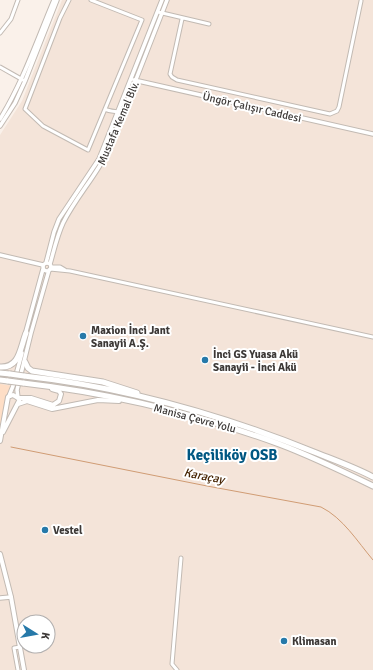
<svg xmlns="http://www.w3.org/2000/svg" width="373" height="670" viewBox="0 0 373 670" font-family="Signika,sans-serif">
<rect width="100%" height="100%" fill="#faf1ea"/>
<!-- built -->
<path fill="#f4e4d9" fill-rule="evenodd" d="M62 0H373V670H0V135L22 101ZM24 622H48V646H24Z"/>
<!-- green -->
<path fill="#fedec6" d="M0 384 12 386 6 396 0 432Z"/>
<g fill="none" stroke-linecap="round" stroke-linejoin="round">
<!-- stream -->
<path stroke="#d09c74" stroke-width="1" d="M11 447 207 486 321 507C343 518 357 541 373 560"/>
<!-- minor casing -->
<g stroke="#c2bab3" stroke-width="5">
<path id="minor" d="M69 0 60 18 25 109 43 126 88 150 142 20 91 0
M158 12 209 24
M182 19 170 74 172 77 177 80 330 114 337 111 339 107 361 1
M0 33 11 19 18 0
M0 67 23 80
M105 109C110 112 117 111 123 113
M51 267H60L65 270
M50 269 70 271 373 337
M18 670 14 648 20 647
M177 670 172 664 181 558"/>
</g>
<!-- tertiary casing -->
<g stroke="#c2bab3" stroke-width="5.5">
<path id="tertiary" d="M134 80 373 134
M0 119C23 82 37 40 54 0
M0 126 15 103 25 81 57 0
M0 255 43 265
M43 267a4 4 0 1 1 8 0a4 4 0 1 1-8 0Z
M46 263 54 232 59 219 99 159 103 149 162 0
M50 264C54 250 57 236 63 223 76 197 96 176 108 151L167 0
M25 335 43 269
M9 396 13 386 22 353
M18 398 17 390 31 333 49 270
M0 598 11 597"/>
</g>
<!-- secondary casing -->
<g stroke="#c2bab3" stroke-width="6">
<path id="secondary" d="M18 404 27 401 52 409 98 400 119 401
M3 432 19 401
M0 441 8 397 13 395 18 398H31L53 405 59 401 61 394 59 391 52 389
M0 554 11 597 24 670"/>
</g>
<!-- trunk casing -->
<g stroke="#c2bab3" stroke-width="7">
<path id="trunk" d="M25 362 28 368 32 371 103 382 137 393
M0 367C20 368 20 348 26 333
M0 373 10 374
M24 376C124 387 222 415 314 452 334 460 354 467 373 477
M0 380 8 381
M23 383C110 393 197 414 279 444 311 456 342 471 373 486"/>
</g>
<!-- minor -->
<use href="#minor" stroke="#fff" stroke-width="3"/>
<!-- tertiary -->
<use href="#tertiary" stroke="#fff" stroke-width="3.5"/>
<!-- secondary -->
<use href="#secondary" stroke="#fff" stroke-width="4"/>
<!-- trunk -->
<use href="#trunk" stroke="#fff" stroke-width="5"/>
<!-- trunk-bridge casing -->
<g stroke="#c2bab3" stroke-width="7" stroke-linecap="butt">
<path id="trunk-bridge" d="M10 374 24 376
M8 381 23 383"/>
</g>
<!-- trunk-bridge -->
<use href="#trunk-bridge" stroke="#fff" stroke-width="5"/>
</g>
<!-- markers -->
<g fill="#2679a9" stroke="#fff" stroke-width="1.5">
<circle cx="83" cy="336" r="4"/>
<circle cx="205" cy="360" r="4"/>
<circle cx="45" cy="530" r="4"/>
<circle cx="284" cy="641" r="4"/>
</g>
<g text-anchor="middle" stroke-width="4" stroke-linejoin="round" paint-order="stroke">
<!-- street labels -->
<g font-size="11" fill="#3c3836" stroke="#fff">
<text transform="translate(252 107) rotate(13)" y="4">Üngör Çalışır Caddesi</text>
<text transform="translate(118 123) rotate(-67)" y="4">Mustafa Kemal Blv.</text>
<text transform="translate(195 418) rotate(15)" y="4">Manisa Çevre Yolu</text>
</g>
<!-- poi labels -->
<g font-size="11" font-weight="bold" fill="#3c3836" stroke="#fff" text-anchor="start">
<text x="91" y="334">Maxion İnci Jant<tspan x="91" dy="13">Sanayii A.Ş.</tspan></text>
<text x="213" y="358">İnci GS Yuasa Akü<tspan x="213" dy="13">Sanayii - İnci Akü</tspan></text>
<text x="53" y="534">Vestel</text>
<text x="292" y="645">Klimasan</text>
</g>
<!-- water labels -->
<g font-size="12" font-style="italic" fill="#482605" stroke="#fff">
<text transform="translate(204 476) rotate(11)" y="4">Karaçay</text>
</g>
<!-- district labels -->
<g font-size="15" font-weight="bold" fill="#005782" stroke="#fff">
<text x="232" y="460">Keçiliköy OSB</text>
</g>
</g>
<!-- north arrow -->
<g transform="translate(36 634) rotate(101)"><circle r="19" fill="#ffffff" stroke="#b1afaf"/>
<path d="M0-3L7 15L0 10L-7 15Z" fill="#2679a9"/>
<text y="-6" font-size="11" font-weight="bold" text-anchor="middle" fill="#3c3836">K</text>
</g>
</svg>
